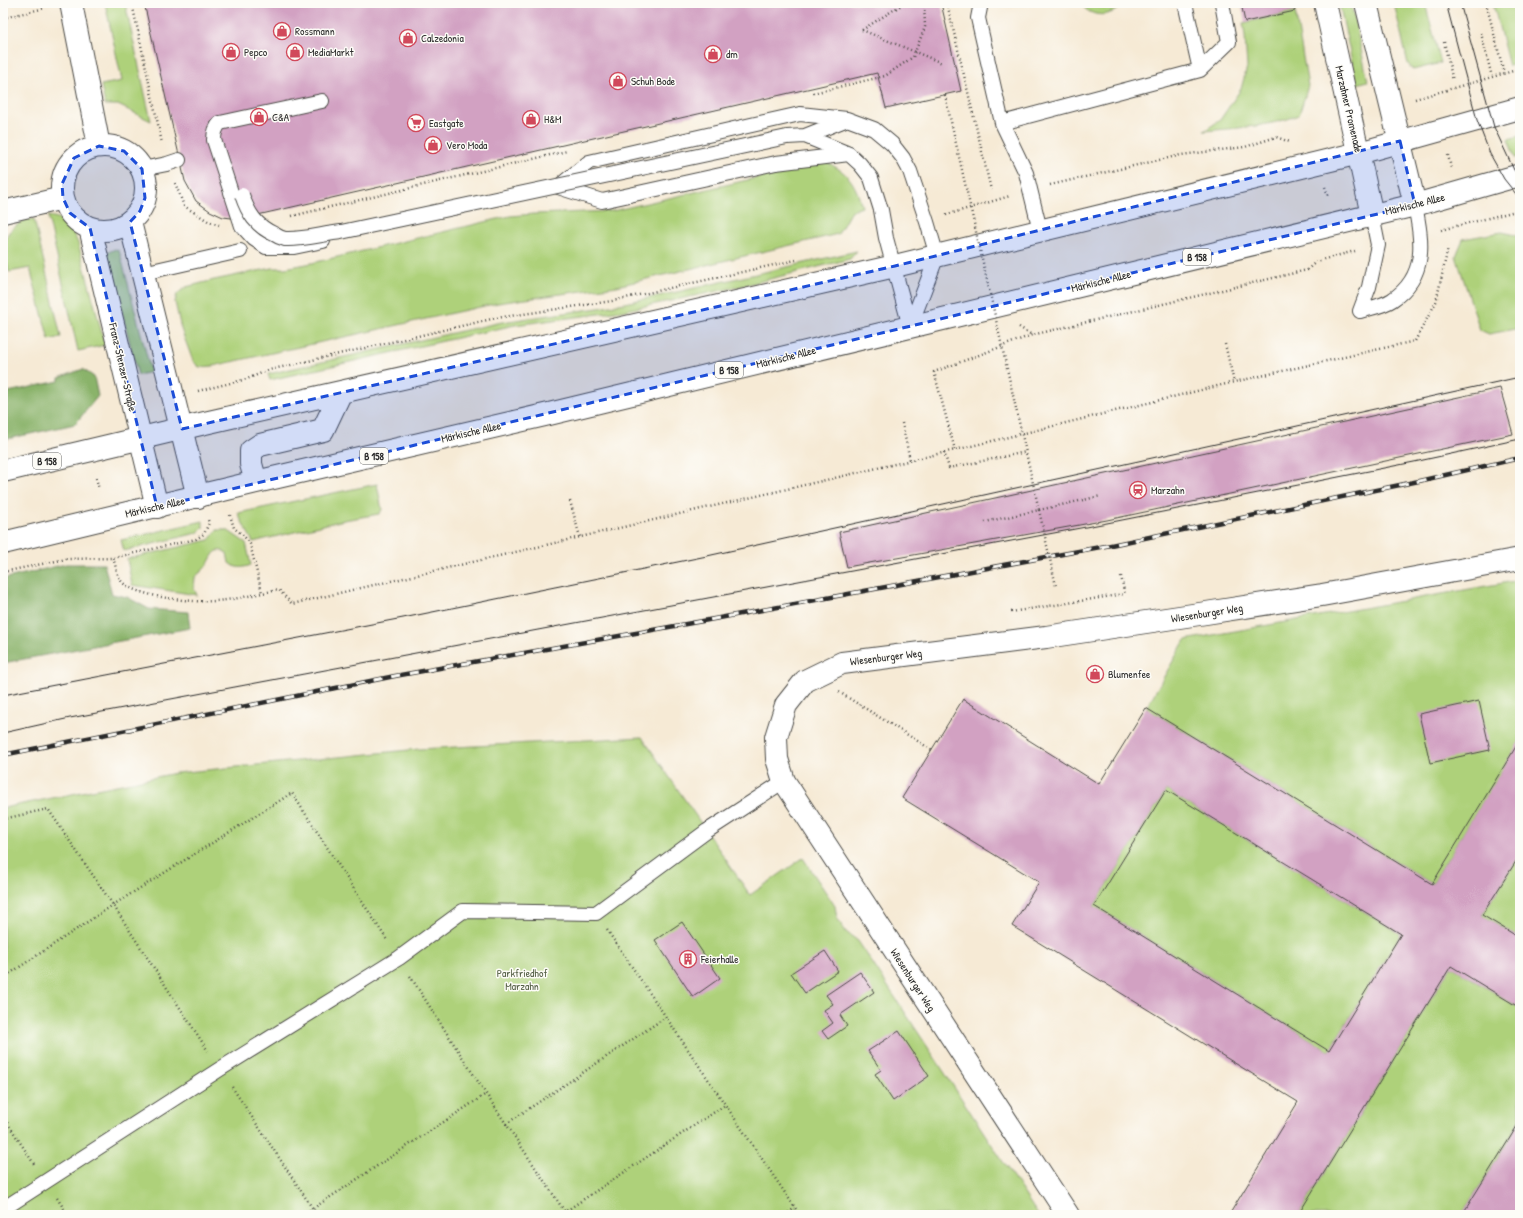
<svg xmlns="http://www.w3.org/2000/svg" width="1523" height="1218" viewBox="0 0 1523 1218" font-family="'Patrick Hand',sans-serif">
<rect width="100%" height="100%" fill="#fdfcf7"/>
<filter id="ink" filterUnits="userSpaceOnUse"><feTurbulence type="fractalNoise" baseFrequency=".025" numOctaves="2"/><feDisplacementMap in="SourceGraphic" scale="8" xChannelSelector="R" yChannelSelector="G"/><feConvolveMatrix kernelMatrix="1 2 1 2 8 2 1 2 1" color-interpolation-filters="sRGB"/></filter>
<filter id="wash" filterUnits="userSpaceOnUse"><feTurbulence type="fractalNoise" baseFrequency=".012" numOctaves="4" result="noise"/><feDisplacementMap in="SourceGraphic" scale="16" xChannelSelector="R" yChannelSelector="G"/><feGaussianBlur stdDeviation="0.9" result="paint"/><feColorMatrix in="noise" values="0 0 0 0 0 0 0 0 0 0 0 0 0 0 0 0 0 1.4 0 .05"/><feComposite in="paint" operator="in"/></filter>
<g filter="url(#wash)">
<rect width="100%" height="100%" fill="#f6ead5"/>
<!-- green -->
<path fill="#aed17a" stroke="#6c7e52" d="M105 3H125L151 121 118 105H105L101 85 122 81Z
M1080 3H1124C1112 18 1091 19 1080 3Z
M1339 3H1351L1367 77 1368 81 1357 84Z
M1394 3H1425L1441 63 1413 70 1408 64Z
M1493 3H1520V63L1509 66Z
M1295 11 1308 86 1299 115C1269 127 1237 128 1204 131L1220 120 1241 89 1247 67 1245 36 1243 23Z
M1520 136V157L1515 158 1508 139Z
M826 162C849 173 855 182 862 207L851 211 838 234 617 286 498 303 213 366 199 367 193 361 181 329 175 302 177 294 186 287 214 280 272 268H285L312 263 510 216 534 214 612 211Z
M48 216C69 219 70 226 78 243L105 345 78 351Z
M34 219 61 337 49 340 30 268 9 272 3 248 5 240 9 232 17 225 24 220Z
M1502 232 1520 236V328L1489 334 1480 330 1456 256 1463 239Z
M115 249 119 251 121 257 151 372 138 375 107 253Z
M857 251 850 259 738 287 622 311 515 325 270 380 268 374 502 322 605 307 677 292Z
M377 484 382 510 379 514 344 520 253 542 241 520 238 513Z
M203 521V528L197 533 124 551 121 540Z
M217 530H227L246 543 251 565C243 568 236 569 229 563L227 553C214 545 212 559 207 565 204 570 199 573 195 577L194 589 197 595 132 585 127 559 209 540Z
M1520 580V741L1432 884 1146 708 1185 640Z
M642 737 750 895 803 858 835 906 837 918 841 924 846 932 858 941 1038 1215H3V808L176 773 419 749Z
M1166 790 1401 934 1329 1051 1094 906Z
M1520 854V938L1482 915Z
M1451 966 1520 1008V1121L1462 1215H1298Z"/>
<!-- forest -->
<path fill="#8ab36a" stroke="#5a6f4a" d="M83 369 94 377 98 396 75 424 3 440V393L59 381V378Z
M66 564H104L112 594 127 597 149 609 188 612 190 628 3 663V579Z"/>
<g id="blocks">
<!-- building -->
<path fill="#d2a1c2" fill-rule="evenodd" d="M144 3H941L961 91 886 108 877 73 240 219 223 217 210 211 196 201 185 181Z
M1241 3H1293L1295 11 1245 22Z
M1500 388 1513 434 1107 520 847 567 839 532Z
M963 699 1099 784 1146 708 1432 884 1520 740V855L1482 915 1520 938V1008L1451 966 1298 1215H1229L1298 1102 1012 926 1039 882 902 798ZM1166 790 1401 934 1329 1051 1094 906Z
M1479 701 1490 750 1430 763 1419 714Z
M682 922 720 978 693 997 655 940Z
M825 951 838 971 805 993 791 973Z
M860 972 874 992 840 1015 847 1026 828 1039 822 1031 833 1023 824 1010 833 1004 826 995Z
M899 1031 929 1076 893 1101 875 1074 881 1070 868 1051Z
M1520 1121V1215H1462L1511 1136Z"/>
</g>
</g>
<g filter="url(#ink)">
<use href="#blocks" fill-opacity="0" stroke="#494844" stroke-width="1"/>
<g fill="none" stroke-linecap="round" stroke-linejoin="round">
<!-- lane casing -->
<g stroke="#494844" stroke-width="16">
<path id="lane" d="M981 3 978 18 1002 123 1200 70 1229 42 1222 3
M1185 3 1200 70
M322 101 220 123C215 128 214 133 214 140L242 226 254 239 266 247H294L323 241
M1002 123 1026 173 1040 230
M805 136 849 154 860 164 871 178 881 210 886 238 910 327
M787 137 805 136 845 120
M142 169 167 164 179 160
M558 187 589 162 800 114 847 119 874 129 892 144 903 158 910 171 927 222 937 256 910 327
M558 187 602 201 776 163 849 154
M143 273 240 251
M1360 311C1370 308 1383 306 1392 300 1428 276 1422 241 1415 205
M1360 311 1369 287 1378 245 1372 215
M3 1209 220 1069 399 958 463 911 596 913 707 831 784 781"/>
</g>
<!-- street casing -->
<g stroke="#494844" stroke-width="24">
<path id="street" d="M71 3 99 146
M62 188a42 42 0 1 1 84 0a42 42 0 1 1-84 0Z
M3 212 63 198
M130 222 198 497
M90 228 157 507
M1068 1215 784 781 777 759 776 737 786 705 805 681 842 663 1046 637 1206 613 1322 595 1520 559"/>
</g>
<!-- secondary casing -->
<g stroke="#494844" stroke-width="24">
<path id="secondary" d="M1325 3 1372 215
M1366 3 1415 205"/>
</g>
<!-- primary casing -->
<g stroke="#494844" stroke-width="24">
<path id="primary" d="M3 471 209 422 895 266 1359 153 1520 108
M256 482 251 464V451L260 445 323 430 341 392
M3 543 256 482 549 414 1415 205 1520 175"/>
</g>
<!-- path -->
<path stroke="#494844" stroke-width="2.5" stroke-dasharray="1 3" stroke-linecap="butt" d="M132 3 162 143
M947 3 991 190
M1486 3 1504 73
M3 18 45 8
M862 30 942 63
M862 30 903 4 919 3
M1481 33 1491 73
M1444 42 1453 81
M813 93 885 76 913 57 925 27 924 3
M1415 99 1520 69
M1448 155 1451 168
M175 183 184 206 208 221 219 225
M1050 185 1181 155 1245 147 1276 137 1290 142
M1325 187 1329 198
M946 215 1010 196
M292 216 567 151
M1441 230 1520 210
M1019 327 1032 335
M1225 344 1234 382
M198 391 247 379 269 370 496 318 612 301 796 260
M902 423 910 460
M955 450 934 372 1032 335 1307 270 1317 261 1355 251
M944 452 949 468 1026 452
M96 478 99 489
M570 501 580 537
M1039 510 1101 496
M230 515 234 528 243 535 250 544 262 593
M113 558C116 566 117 577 123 583 138 597 195 603 215 601 236 600 258 593 279 590L292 604 955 450 1234 382 1415 341 1436 302 1448 248
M3 572 66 559 113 558 196 539 204 534 209 523 208 520
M1121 576 1125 595
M1011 612 1124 594
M839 692 932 750
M3 819 48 809 113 905 208 1051
M607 930 800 1215
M410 976 486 1094 567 1215
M3 978 113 905 292 793 387 940
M232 1087 317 1215
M3 1116 34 1164
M506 1124 666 1017
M57 1198 68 1215
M303 1215 486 1094
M560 1215 725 1105
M785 1215 795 1208"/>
<!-- lane -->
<use href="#lane" stroke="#fff" stroke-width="14"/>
<!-- street -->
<use href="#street" stroke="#fff" stroke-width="22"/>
<!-- secondary -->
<use href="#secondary" stroke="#fff" stroke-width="22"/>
<!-- primary -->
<use href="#primary" stroke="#fff" stroke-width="22"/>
<!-- tram -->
<path stroke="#2b2b2b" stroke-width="1" d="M1446 3 1477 120 1490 154 1504 179 1520 199
M1460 3 1494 127 1514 170 1520 177
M3 695 403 618 707 556 1520 377
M3 733 70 718 1107 523 1414 462 1520 439"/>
<!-- rail casing -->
<g stroke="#2b2b2b" stroke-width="4.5">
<path id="rail" d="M3 755 395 676 714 619 1111 545 1419 481 1520 458"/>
</g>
<!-- rail -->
<use href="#rail" stroke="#fdfcf7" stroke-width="3" stroke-dasharray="9" stroke-linecap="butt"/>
<!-- lane-bridge casing -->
<g stroke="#494844" stroke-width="16" stroke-linecap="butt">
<path id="lane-bridge" d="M242 195C248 213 256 226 274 234 277 236 281 238 285 239 303 240 323 234 341 232L787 137"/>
</g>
<!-- path-bridge -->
<path stroke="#494844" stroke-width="2.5" stroke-dasharray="1 3" stroke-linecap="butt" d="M945 95 1039 510 985 522
M1039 510 1056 586"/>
<!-- lane-bridge -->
<use href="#lane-bridge" stroke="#fff" stroke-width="14"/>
</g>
</g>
<!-- marked area -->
<path fill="#1d4ed8" fill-opacity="0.2" stroke="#1d4ed8" stroke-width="3" stroke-dasharray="8 5" stroke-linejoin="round" d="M1400 141 1415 205 157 507 90 228 70 213 63 198 62 184 74 158 99 146 124 151 142 169 145 198 140 211 130 222 182 429 895 266Z"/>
<!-- icons -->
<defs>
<g id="shop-ring" transform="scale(0.9)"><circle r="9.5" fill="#fdfcf7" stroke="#d1495b" stroke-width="1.5"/><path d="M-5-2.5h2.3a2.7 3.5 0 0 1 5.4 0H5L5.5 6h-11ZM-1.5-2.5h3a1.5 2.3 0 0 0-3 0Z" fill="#d1495b"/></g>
<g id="supermarket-ring" transform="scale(0.9)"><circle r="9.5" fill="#fdfcf7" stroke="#d1495b" stroke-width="1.5"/><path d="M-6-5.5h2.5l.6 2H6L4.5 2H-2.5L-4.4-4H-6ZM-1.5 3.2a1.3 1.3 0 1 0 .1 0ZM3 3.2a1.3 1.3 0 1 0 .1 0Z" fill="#d1495b"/></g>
<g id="station-ring" transform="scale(0.9)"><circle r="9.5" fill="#fdfcf7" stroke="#d1495b" stroke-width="1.5"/><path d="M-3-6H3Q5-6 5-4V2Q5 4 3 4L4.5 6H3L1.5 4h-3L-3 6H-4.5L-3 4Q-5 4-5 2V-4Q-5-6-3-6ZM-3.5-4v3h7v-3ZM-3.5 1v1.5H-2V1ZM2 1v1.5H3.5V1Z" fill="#d1495b"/></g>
<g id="building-ring" transform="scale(0.9)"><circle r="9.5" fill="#fdfcf7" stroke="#d1495b" stroke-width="1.5"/><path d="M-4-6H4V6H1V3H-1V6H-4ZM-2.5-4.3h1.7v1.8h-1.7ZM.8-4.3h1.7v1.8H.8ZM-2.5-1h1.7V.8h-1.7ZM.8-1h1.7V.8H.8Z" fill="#d1495b"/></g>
</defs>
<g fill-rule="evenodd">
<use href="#shop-ring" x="282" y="31"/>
<use href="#shop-ring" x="408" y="38"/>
<use href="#shop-ring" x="231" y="52"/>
<use href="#shop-ring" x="295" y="52"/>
<use href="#shop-ring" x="713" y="54"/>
<use href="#shop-ring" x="618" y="81"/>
<use href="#shop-ring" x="259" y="117"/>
<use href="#shop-ring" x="531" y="119"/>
<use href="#supermarket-ring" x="416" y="123"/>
<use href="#shop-ring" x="433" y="145"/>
<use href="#station-ring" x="1138" y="490"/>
<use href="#shop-ring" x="1095" y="674"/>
<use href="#building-ring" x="688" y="959"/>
</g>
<g text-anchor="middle" stroke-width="3" stroke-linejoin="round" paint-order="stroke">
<!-- shield labels -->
<g fill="#fdfcf7" stroke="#6a6a68" stroke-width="1">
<rect x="1183" y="249" width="28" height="16" rx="3"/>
<rect x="715" y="362" width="28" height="16" rx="3"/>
<rect x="360" y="448" width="28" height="16" rx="3"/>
<rect x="33" y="453" width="28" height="16" rx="3"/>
</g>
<g font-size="10" font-weight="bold" fill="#2b2b2b">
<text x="1197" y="261">B 158</text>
<text x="729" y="374">B 158</text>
<text x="374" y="460">B 158</text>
<text x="47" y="465">B 158</text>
</g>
<!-- poi labels -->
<g font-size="11" fill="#2b2b2b" stroke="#fdfcf7" text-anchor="start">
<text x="295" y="35">Rossmann</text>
<text x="421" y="42">Calzedonia</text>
<text x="244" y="56">Pepco</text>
<text x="308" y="56">MediaMarkt</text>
<text x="726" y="58">dm</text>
<text x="631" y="85">Schuh Bode</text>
<text x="272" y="121">C&amp;A</text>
<text x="544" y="123">H&amp;M</text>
<text x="429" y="127">Eastgate</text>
<text x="446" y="149">Vero Moda</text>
<text x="1151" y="494">Marzahn</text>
<text x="1108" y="678">Blumenfee</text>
<text x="701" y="963">Feierhalle</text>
</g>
<!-- street labels -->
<g font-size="11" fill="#2b2b2b" stroke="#fdfcf7">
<text transform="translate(1349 109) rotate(77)" y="4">Marzahner Promenade</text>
<text transform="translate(1415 204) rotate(-14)" y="4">Märkische Allee</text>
<text transform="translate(1101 281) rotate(-14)" y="4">Märkische Allee</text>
<text transform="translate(786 357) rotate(-14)" y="4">Märkische Allee</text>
<text transform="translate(123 367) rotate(77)" y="4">Franz-Stenzer-Straße</text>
<text transform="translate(471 432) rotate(-13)" y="4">Märkische Allee</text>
<text transform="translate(155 507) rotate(-13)" y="4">Märkische Allee</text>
<text transform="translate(1207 613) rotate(-9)" y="4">Wiesenburger Weg</text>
<text transform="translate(886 657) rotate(-7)" y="4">Wiesenburger Weg</text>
<text transform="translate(913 980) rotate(57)" y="4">Wiesenburger Weg</text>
</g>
<!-- park labels -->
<g font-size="11" fill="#525d43" stroke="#fdfcf7">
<text x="522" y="977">Parkfriedhof<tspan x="522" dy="13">Marzahn</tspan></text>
</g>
</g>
<!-- margin -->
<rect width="1523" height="1218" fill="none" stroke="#fdfcf7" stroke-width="16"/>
</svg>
